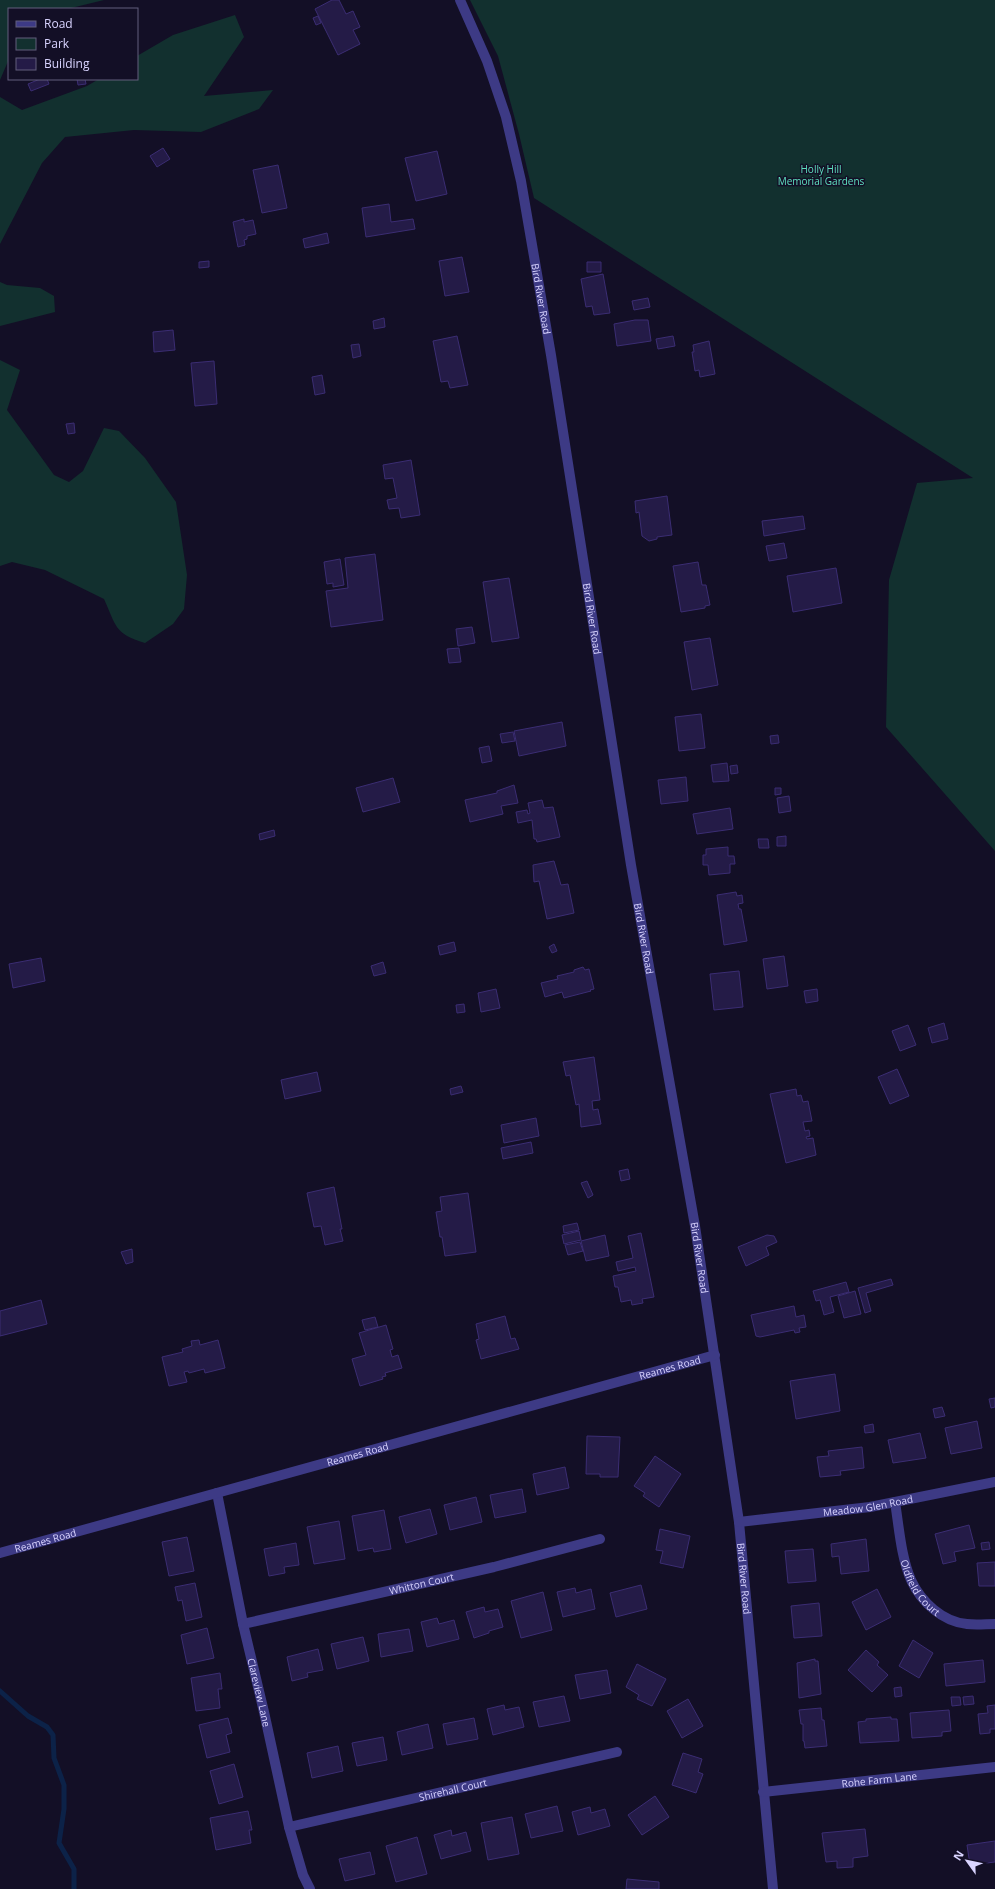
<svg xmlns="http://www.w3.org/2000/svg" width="995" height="1889" viewBox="0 0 995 1889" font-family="'Open Sans',sans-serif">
<rect width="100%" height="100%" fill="#130f26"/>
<!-- green -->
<path fill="#12302f" d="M0 0H104L67 9H9V59L0 80Z
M470 0H995V851L886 727 889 580 917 483 973 478 534 198 519 134 498 56Z
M235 15 244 37 204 96 273 90 259 109 201 132 134 130 65 137 42 163 0 244V97L22 110 87 86 99 79H137V56L173 35Z
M0 282 7 285 40 288 54 296 55 312 0 326Z
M0 360 20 370 7 410 54 475 69 482 83 471 104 428 119 431 145 458 176 502 187 575 184 609 173 624 145 643C114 634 116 625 104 599L45 570 12 562 0 566Z"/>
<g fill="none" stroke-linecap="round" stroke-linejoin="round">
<!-- stream -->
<path stroke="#0c2248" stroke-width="5" d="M0 1691 28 1716 47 1727 53 1735 54 1758 64 1785V1809L59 1843 74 1869V1889"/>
</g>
<!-- building -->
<path fill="#241b47" stroke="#3b2d73" d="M332 0H339L346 14 353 11 360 27 353 30 360 44 338 55 315 9Z
M318 16 321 23 316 25 313 18Z
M40 79H47L49 84 31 91 28 84Z
M77 79H85L86 84 78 85Z
M163 148 170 159 157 167 150 156Z
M437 151 447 194 416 201 405 158Z
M278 165 287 208 262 213 253 170Z
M389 204 391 222 413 219 415 229 366 237 362 208Z
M244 219V222L253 220 256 234 247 236V239L244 240 245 245 238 247 233 222Z
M327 233 329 243 305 248 303 239Z
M462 257 469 292 445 296 439 261Z
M209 261V267L199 268V262Z
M587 262H601V272H587Z
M603 274 610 313 594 315 592 306 586 307 581 279Z
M648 298 650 307 634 310 632 301Z
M384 318 385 327 374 329 373 321Z
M635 320H648L651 341 617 346 614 324Z
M173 330 175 350 154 352 153 332Z
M457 336 468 385 450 388 448 381 441 382 433 341Z
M673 336 675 346 658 349 656 339Z
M709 341 715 374 700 377 699 370 695 371 692 352H694L693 345Z
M359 344 361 356 353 358 351 345Z
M214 361 217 404 195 406 191 363Z
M322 375 325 393 315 395 312 377Z
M74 423 75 433 68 434 66 424Z
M411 460 420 515 401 518 399 508 389 509 387 500 397 498 393 478 385 479 383 465Z
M667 496 672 535 657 537V539L649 541 642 536 639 512 636 513 635 501Z
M803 516 805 529 764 536 762 521Z
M784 543 787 558 769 561 766 546Z
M375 554 383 620 331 627 326 591 348 588 345 558Z
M340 559 344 585 333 587V583L327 584 324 562Z
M698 562 702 585H706L710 605 705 606V608L681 612 673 566Z
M836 568 842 603 793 612 787 576Z
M509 578 519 638 492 642 483 582Z
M472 627 475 643 458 646 456 629Z
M710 638 718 685 692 690 684 642Z
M459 648 461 662 449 663 447 649Z
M701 714 705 748 679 751 675 717Z
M562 722 566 746 519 756 514 731Z
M513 732 515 741 502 743 500 734Z
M778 735 779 743 771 744 770 736Z
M489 746 492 761 482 763 479 748Z
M727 763 729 781 713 782 711 765Z
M737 765 738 773 731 774 730 766Z
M686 777 688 801 661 804 658 780Z
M393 778 400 802 363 812 356 788Z
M514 785 518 803 501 806 503 814 470 822 465 800 497 793V791Z
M775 788H781V794L775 795Z
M789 796 791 811 779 813 777 798Z
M542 800 544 808 553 807 560 837 537 842 536 839H534L532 820 518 823 516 812 527 810 528 814 530 813 528 803Z
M730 808 733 829 697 834 693 814Z
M274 830 275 836 260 840 259 834Z
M786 836V846H777V837Z
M758 839H768L769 848H759Z
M728 847V856H734L735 864H730V873L709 875 708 865H703V855H706V849Z
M554 861 561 885 568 884 574 913 547 919 539 881 534 882 533 865Z
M736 892 737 896 742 895 743 903 738 904 739 909H741L747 941 724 945 717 895Z
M454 942 456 951 440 955 438 946Z
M554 944 557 951 552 953 549 947Z
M784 956 788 986 767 989 763 959Z
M41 958 45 981 13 988 9 964Z
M383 962 386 973 374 976 371 966Z
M583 967 585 970 589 969 594 989 590 990 591 991 564 998 562 992 545 997 541 983 558 979 557 976 574 972V970Z
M739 971 743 1007 714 1010 710 974Z
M496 989 500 1008 481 1012 478 993Z
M817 989 818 1001 806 1003 804 991Z
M464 1004 465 1012 457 1013 456 1005Z
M944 1023 948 1039 932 1043 928 1028Z
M908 1025 916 1045 900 1051 892 1031Z
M594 1057 600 1100 592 1101 593 1110 598 1109 601 1124 581 1127 579 1104 576 1105 570 1075 566 1076 563 1062Z
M897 1069 909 1096 890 1104 878 1077Z
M317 1072 321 1091 285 1099 281 1080Z
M461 1086 463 1092 451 1095 450 1089Z
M796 1089 797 1096 801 1095 803 1102 808 1101 812 1121 803 1122 805 1131 809 1130 810 1136 806 1137 807 1139 813 1138 816 1155 786 1163 770 1094Z
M536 1118 539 1136 504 1143 501 1125Z
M531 1142 533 1153 503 1159 501 1148Z
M628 1169 630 1179 621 1181 619 1171Z
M587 1181 593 1195 588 1198 581 1183Z
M334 1187 342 1229H340L343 1241 325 1245 321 1226 314 1227 307 1193Z
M468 1193 476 1252 445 1256 442 1237H440L436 1212 442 1211 440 1197Z
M577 1223 579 1230 564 1233 563 1226Z
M579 1231 581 1240 564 1244 562 1235Z
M641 1233 654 1297 642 1299 643 1303 632 1305 631 1300 621 1302 618 1287H615L613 1276 636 1271 635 1267 618 1271 616 1262 633 1258 628 1236Z
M605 1235 609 1256 586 1261 581 1241Z
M767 1235 774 1236 777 1242 766 1247 769 1255 746 1266 738 1247Z
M580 1242 583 1251 568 1255 565 1245Z
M132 1249 133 1262 126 1264 121 1252Z
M891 1279 893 1285 866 1293 871 1311 865 1313 858 1288Z
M846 1282 849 1292 830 1297 834 1312 824 1315 820 1300 816 1301 813 1291Z
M855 1291 861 1314 844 1318 838 1296Z
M41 1300 47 1324 0 1336V1311Z
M794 1306 796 1317 804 1315 806 1327 799 1328 800 1332 795 1333 794 1330 760 1337 756 1336 751 1315Z
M505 1316 511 1339 515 1338 519 1349 481 1359 476 1340 479 1339 476 1324Z
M375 1317 378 1327 365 1330 362 1320Z
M386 1325 393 1349 390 1350 392 1357 398 1355 402 1368 385 1373 386 1376 382 1377 383 1379 360 1386 352 1359 366 1355 359 1333Z
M199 1340 200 1345 218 1340 225 1368 205 1373 204 1369 189 1373 188 1371 184 1372 187 1382 169 1386 162 1357 183 1352 182 1349 192 1346 191 1341Z
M835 1374 840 1411 796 1419 790 1381Z
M995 1398V1407L991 1408 989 1399Z
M942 1407 945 1416 935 1418 933 1409Z
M977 1421 982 1448 951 1454 945 1428Z
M873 1424 874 1432 865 1433 864 1426Z
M920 1433 926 1458 893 1463 888 1440Z
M587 1436 620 1437 618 1477H600V1474H586Z
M862 1447 864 1468 840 1471 841 1475 820 1477 817 1457 829 1456 828 1451Z
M655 1456 681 1474 659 1507 643 1496 645 1493 634 1486Z
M565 1467 569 1488 537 1495 533 1474Z
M522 1489 526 1512 495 1518 490 1495Z
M476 1497 482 1522 450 1530 444 1505Z
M430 1509 437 1534 406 1543 399 1517Z
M384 1510 391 1549 374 1552 373 1548 358 1551 352 1516Z
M339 1521 345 1559 314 1564 307 1527Z
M969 1525 975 1548 954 1552 956 1561 943 1564 935 1534Z
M660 1529 690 1536 683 1568 660 1563 663 1551 656 1550Z
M187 1537 194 1571 169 1576 162 1542Z
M866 1539 869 1571 841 1574 839 1556 832 1557 831 1544Z
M989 1542 990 1549 982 1550 981 1543Z
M296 1543 299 1565 284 1567 285 1573 269 1576 264 1549Z
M813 1549 816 1581 788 1583 785 1551Z
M995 1562V1586H979L977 1563Z
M195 1583 202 1617 186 1621 182 1600 178 1601 175 1587Z
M641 1585 647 1609 616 1617 610 1593Z
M575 1588 576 1593 591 1589 595 1609 563 1617 557 1592Z
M877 1589 891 1617 866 1630 852 1602Z
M543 1592 552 1630 521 1638 511 1601Z
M819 1603 822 1636 794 1638 791 1606Z
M484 1607 485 1612 498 1609 503 1627 489 1631V1633L474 1638 466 1612Z
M437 1618 439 1624 454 1620 459 1639 427 1647 421 1622Z
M207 1628 214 1658 187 1664 181 1635Z
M409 1629 413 1651 381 1657 378 1634Z
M363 1637 369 1661 337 1669 331 1644Z
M913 1640 933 1653 919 1678 899 1666Z
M318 1649 323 1670 307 1673 308 1677 292 1681 287 1657Z
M866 1650 879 1662 877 1665 888 1675 872 1692 848 1670Z
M815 1659V1661H818L821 1694 799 1698 797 1663Z
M983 1660 985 1682 946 1686 944 1664Z
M637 1664 666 1679 652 1706 637 1699 639 1695 626 1687Z
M607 1670 611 1693 580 1699 575 1675Z
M220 1673 222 1689H218L220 1708 196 1711 191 1678Z
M901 1687 902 1696 895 1697 894 1688Z
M564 1696 570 1721 539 1727 533 1702Z
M973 1696 974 1704 964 1705 963 1697Z
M951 1697H960L961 1705 952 1706Z
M688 1699 703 1726 682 1738 667 1711Z
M504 1705 505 1710 519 1707 524 1727 493 1735 487 1709Z
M995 1705V1729H990V1733L980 1734 978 1714 988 1713 987 1706Z
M821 1708 822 1720H824L827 1746 805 1748 804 1741H803V1724H801L799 1710Z
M949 1710 951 1731 942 1732V1736L912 1738 910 1713Z
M891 1717V1719H897L899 1741 860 1743 858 1722 866 1721V1719Z
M228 1718 232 1733 226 1735 230 1752 207 1758 199 1725Z
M474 1718 478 1739 447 1745 443 1724Z
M428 1724 433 1748 402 1755 397 1732Z
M383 1737 387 1760 357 1766 352 1743Z
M338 1746 343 1771 312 1778 307 1753Z
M683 1753 702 1759 698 1772 703 1774 696 1793 672 1785Z
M234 1764 243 1797 219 1804 210 1771Z
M655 1796 669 1817 642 1835 628 1815Z
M557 1806 563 1831 531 1838 525 1814Z
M590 1807 591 1813 605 1809 610 1826 578 1835 572 1812Z
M248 1811 252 1830H249L251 1843 216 1850 210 1818Z
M512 1817 519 1854 488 1860 481 1823Z
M865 1829 868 1856 853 1858V1867L837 1868V1861L826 1862 822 1833Z
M451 1830 452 1836 466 1832 471 1851 441 1859 434 1835Z
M417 1837 427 1874 396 1882 386 1846Z
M995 1841V1862L970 1865 967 1845Z
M370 1852 375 1874 345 1881 339 1859Z
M627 1879 659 1882V1889H626Z"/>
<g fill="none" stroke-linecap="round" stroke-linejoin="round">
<!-- minor -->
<g stroke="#3d3a85" stroke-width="10">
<path id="s1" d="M460 0 487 61 506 117 521 181 551 355 631 865 695 1226 739 1522 773 1889"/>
<path id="s2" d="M217 1493 243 1624 264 1712 289 1827 303 1875 310 1889"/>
<path id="s3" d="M895 1502C899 1527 901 1557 911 1580 921 1602 943 1622 967 1624 976 1625 986 1624 995 1624"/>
<path id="s4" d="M739 1522 870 1507 995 1482"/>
<path id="s5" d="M0 1553 715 1355"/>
<path id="s6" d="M243 1624 494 1567 600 1539"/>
<path id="s7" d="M763 1792 995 1767"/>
<path id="s8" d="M289 1827 617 1752"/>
</g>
</g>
<g text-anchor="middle" stroke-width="3" stroke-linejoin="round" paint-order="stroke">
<!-- park labels -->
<g font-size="10" fill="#5fe0c0" stroke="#130f26">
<text x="821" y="173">Holly Hill<tspan x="821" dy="12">Memorial Gardens</tspan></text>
</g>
<!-- street labels -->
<g font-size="10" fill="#d9d4ff" stroke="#130f26">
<text dy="4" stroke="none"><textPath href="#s1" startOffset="311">Bird River Road</textPath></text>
<text dy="4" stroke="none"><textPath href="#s1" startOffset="635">Bird River Road</textPath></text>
<text dy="4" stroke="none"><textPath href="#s1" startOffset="959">Bird River Road</textPath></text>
<text dy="4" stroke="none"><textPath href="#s1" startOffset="1283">Bird River Road</textPath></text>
<text dy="4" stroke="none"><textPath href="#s5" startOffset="695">Reames Road</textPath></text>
<text dy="4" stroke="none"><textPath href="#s5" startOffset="371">Reames Road</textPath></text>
<text dy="4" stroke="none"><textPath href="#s4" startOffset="130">Meadow Glen Road</textPath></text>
<text dy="4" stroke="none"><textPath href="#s5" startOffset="47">Reames Road</textPath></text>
<text dy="4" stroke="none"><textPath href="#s1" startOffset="1607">Bird River Road</textPath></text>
<text dy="4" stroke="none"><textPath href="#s6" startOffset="183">Whitton Court</textPath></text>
<text dy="4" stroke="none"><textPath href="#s3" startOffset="91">Oldfield Court</textPath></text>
<text dy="4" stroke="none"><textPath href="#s2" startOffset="204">Clareview Lane</textPath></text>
<text dy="4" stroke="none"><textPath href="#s7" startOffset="117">Rohe Farm Lane</textPath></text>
<text dy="4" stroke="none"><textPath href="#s8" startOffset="168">Shirehall Court</textPath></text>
</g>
</g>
<!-- legend -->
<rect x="8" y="8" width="130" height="72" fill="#130f26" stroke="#625e7d"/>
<rect x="16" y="21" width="20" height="6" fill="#3d3a85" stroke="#625e7d"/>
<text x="44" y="28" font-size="12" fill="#d9d4ff">Road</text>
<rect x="16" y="38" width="20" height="12" fill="#12302f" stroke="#625e7d"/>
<text x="44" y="48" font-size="12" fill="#d9d4ff">Park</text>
<rect x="16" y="58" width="20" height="12" fill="#241b47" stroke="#625e7d"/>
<text x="44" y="68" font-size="12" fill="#d9d4ff">Building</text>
<!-- north arrow -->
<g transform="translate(967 1861) rotate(303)" stroke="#130f26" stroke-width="3" paint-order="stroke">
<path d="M0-3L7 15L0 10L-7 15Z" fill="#d9d4ff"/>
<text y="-6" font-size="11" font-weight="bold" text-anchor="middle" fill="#d9d4ff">N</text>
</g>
</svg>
